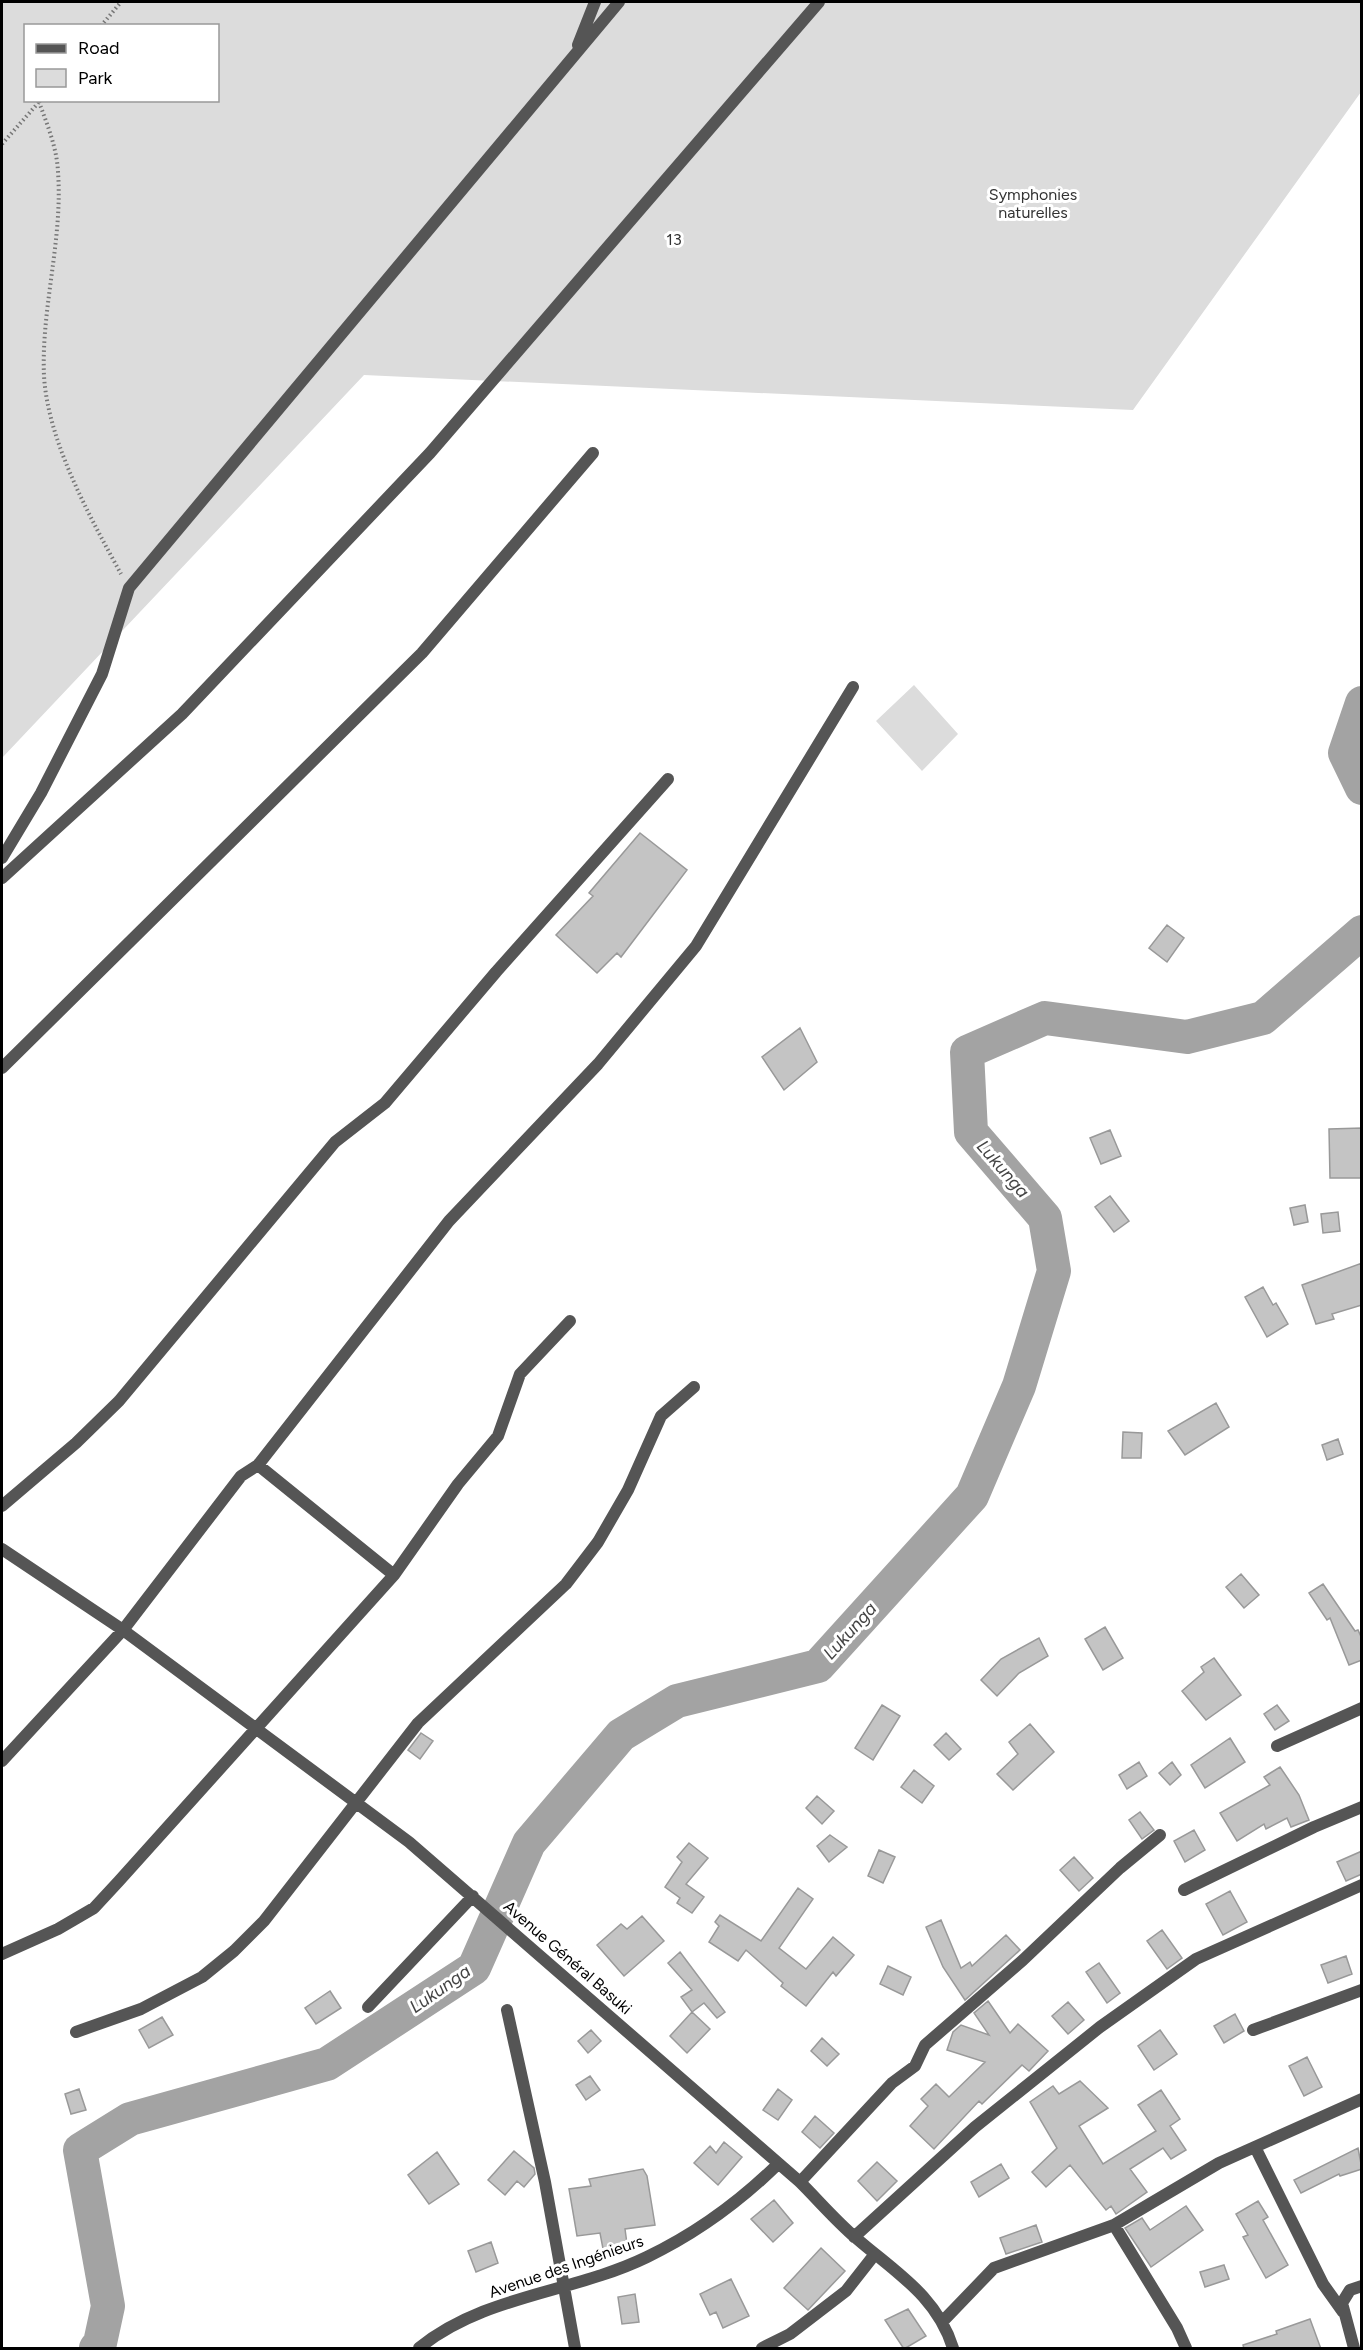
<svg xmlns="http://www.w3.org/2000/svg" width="1363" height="2350" viewBox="0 0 1363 2350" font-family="Figtree,sans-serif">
<rect width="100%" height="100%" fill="#fff"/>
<!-- green -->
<path fill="#dcdcdc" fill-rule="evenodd" d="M2 2H1361V92L1133 410 364 375 2 758ZM26 26H218V100H26Z
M914 685 958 734 922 771 876 721Z"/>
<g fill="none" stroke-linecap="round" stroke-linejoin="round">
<!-- river -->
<path stroke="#a3a3a3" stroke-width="34" d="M1362 703 1345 753 1362 788
M96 2348 100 2343 108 2306 80 2150 130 2119 327 2064 474 1968 529 1843 621 1735 677 1701 818 1666 972 1496 1019 1386 1054 1271 1045 1218 971 1132 967 1052 1045 1018 1187 1037 1263 1018 1362 932"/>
</g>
<!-- building -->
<path fill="#c4c4c4" stroke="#999" stroke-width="1.5" d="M640 833 687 870 621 957 617 953 597 973 556 935 593 896 589 893Z
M1167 925 1184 938 1167 962 1149 948Z
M800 1028 817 1062 784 1090 762 1057Z
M1362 1128V1178H1330L1329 1129Z
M1110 1130 1121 1156 1101 1164 1090 1138Z
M1110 1196 1129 1221 1114 1232 1095 1207Z
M1305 1205 1308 1222 1294 1225 1290 1208Z
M1338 1212 1340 1231 1323 1233 1321 1214Z
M1362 1263V1305L1332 1314 1334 1319 1316 1324 1302 1285Z
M1263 1287 1273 1305 1276 1303 1288 1324 1267 1337 1245 1297Z
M1216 1403 1229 1427 1185 1455 1168 1431Z
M1123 1432 1142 1433 1141 1458H1122Z
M1338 1439 1343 1454 1327 1460 1322 1445Z
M1241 1574 1259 1595 1244 1608 1226 1587Z
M1323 1584 1355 1631 1358 1630 1362 1639V1660L1349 1665 1330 1618 1327 1620 1309 1593Z
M1105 1627 1123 1658 1103 1670 1085 1639Z
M1039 1638 1048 1656 1019 1673 997 1696 981 1680 1001 1659Z
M1214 1658 1241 1695 1206 1720 1182 1691 1204 1672 1201 1667Z
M882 1705 900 1716 873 1760 855 1748Z
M1277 1705 1289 1721 1275 1730 1264 1714Z
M1030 1724 1054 1752 1013 1790 997 1774 1018 1754 1009 1742Z
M421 1733 433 1741 420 1759 408 1750Z
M946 1733 961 1749 949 1760 934 1745Z
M1230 1738 1245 1762 1205 1788 1191 1765Z
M1139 1762 1147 1776 1127 1789 1119 1775Z
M1172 1762 1181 1775 1170 1785 1159 1773Z
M1280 1767 1299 1795 1309 1820 1291 1827 1287 1818 1266 1829 1264 1824 1237 1841 1220 1813 1270 1785 1264 1777Z
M914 1770 934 1786 922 1803 901 1787Z
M817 1796 834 1811 822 1824 806 1808Z
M1140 1812 1154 1830 1142 1839 1129 1820Z
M1194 1830 1205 1850 1185 1862 1174 1841Z
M830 1835 847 1847 829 1862 817 1846Z
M689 1843 708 1858 686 1884 704 1897 692 1913 677 1903 680 1898 665 1887 682 1862 677 1857Z
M879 1850 895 1857 883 1883 868 1876Z
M1362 1851V1874L1346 1881 1337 1862Z
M1074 1857 1093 1878 1079 1891 1060 1870Z
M798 1888 813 1899 779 1948 806 1969 833 1937 854 1955 836 1976 833 1972 806 2006 781 1986 783 1983 746 1950 738 1961 709 1942 719 1926 715 1922 720 1915 761 1941Z
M1230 1891 1247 1922 1223 1935 1206 1904Z
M642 1916 664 1941 624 1976 597 1945 621 1924 627 1929Z
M941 1920 961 1968 970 1962 972 1966 1006 1935 1020 1950 965 2000 943 1967 926 1927Z
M1162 1930 1182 1958 1167 1969 1147 1941Z
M680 1952 725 2012 717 2018 704 2003 692 2012 681 1997 692 1990 668 1963Z
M1346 1956 1352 1974 1328 1983 1321 1965Z
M1099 1963 1120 1993 1107 2003 1086 1972Z
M888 1966 911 1977 903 1995 880 1984Z
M330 1991 341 2008 316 2024 305 2008Z
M988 2001 1010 2033 1018 2024 1048 2051 1029 2071 1022 2065 982 2104 979 2101 934 2149 910 2126 928 2106 921 2099 936 2084 949 2097 985 2062 947 2050 953 2032 961 2025 989 2035 974 2013Z
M1068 2002 1084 2020 1068 2034 1052 2016Z
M692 2012 710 2029 687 2053 670 2036Z
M1235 2014 1244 2031 1224 2043 1214 2026Z
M162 2017 173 2035 149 2048 139 2030Z
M591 2030 601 2041 588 2053 578 2041Z
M1160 2030 1177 2054 1154 2070 1138 2046Z
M822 2038 839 2054 827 2066 811 2051Z
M1307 2057 1322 2087 1304 2096 1289 2066Z
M590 2076 600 2090 586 2100 576 2085Z
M1080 2081 1108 2108 1079 2126 1103 2164 1156 2131 1138 2105 1161 2090 1180 2119 1170 2126 1186 2150 1171 2159 1163 2148 1130 2169 1147 2192 1116 2214 1111 2206 1106 2210 1070 2165 1046 2187 1032 2172 1057 2148 1030 2102 1053 2086 1059 2094Z
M79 2089 86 2110 71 2114 65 2094Z
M778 2089 792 2100 778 2120 763 2110Z
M815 2116 834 2133 820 2148 802 2132Z
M724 2142 742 2157 718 2185 694 2163 710 2146 716 2153Z
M1358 2148 1362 2169 1340 2176 1339 2174 1301 2193 1294 2180Z
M514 2151 534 2168 535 2174 524 2187 517 2181 505 2195 488 2180Z
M437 2152 459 2184 429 2204 408 2175Z
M877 2162 897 2181 877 2201 858 2181Z
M1001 2164 1009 2178 979 2197 971 2182Z
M643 2169 647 2176 655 2225 625 2229 628 2251 604 2254 600 2233 577 2236 569 2189 591 2186 589 2179Z
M774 2200 793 2223 773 2242 751 2219Z
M1258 2201 1268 2217 1263 2220 1288 2265 1266 2278 1243 2237 1248 2235 1236 2214Z
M1186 2206 1203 2230 1151 2267 1125 2228 1142 2218 1150 2230Z
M1036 2225 1042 2242 1006 2254 1000 2238Z
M491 2242 498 2263 476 2272 468 2251Z
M821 2248 845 2271 808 2310 784 2288Z
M1224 2265 1229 2279 1205 2287 1200 2272Z
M731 2279 749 2316 723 2328 716 2312 710 2315 700 2294Z
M635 2294 639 2322 622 2324 618 2297Z
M908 2309 926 2336 904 2349 885 2320Z
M1310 2319 1321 2349H1244L1243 2345 1277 2334 1276 2331Z"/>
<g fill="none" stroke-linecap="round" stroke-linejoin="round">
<!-- path -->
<path stroke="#777" stroke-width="4" stroke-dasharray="1.5 3" stroke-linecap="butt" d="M101 26 121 2
M39 102C47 124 57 148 58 172 63 240 41 308 44 376 48 442 90 517 121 574
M2 144 39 102"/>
<!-- minor -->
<path stroke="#555" stroke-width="12" d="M578 45 595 2
M2 858 41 793 102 674 129 588 619 2
M2 878 182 714 430 453 819 2
M2 1068 422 653 593 453
M258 1465 394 1575
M2 1506 76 1443 119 1401 335 1142 385 1103 496 972 668 779
M2 1549 123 1630 409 1842 800 2182C819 2201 836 2221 856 2238 895 2272 937 2296 953 2348
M1277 1746 1362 1708
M2 1761 123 1630 241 1476 258 1465 449 1221 598 1064 696 946 853 687
M1184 1890 1314 1827 1362 1807
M2 1954 58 1929 94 1908 119 1881 394 1575 458 1484 498 1436 520 1374 570 1321
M368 2007 473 1896
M507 2010 545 2182 575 2348
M1253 2030 1362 1990
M76 2032 141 2009 202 1977 234 1951 264 1921 418 1723 566 1584 598 1542 628 1490 661 1416 694 1387
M1255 2147 1323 2284 1343 2312
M800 2182 892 2083 915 2066 925 2045 1023 1960 1120 1868 1160 1835
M1114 2225 1177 2328 1186 2348
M854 2237 975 2127 1100 2027 1196 1959 1362 1885
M943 2321 994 2268 1114 2225 1219 2163 1362 2099
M419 2348C484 2295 573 2293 647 2257 695 2234 739 2202 777 2165
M762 2348 790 2334 846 2291 875 2254
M1354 2348 1342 2303 1350 2290 1362 2286"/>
</g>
<g text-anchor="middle" stroke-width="6" stroke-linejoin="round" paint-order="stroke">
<!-- park labels -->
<g font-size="16" fill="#333" stroke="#fff">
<text x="1033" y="200">Symphonies<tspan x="1033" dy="18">naturelles</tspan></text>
<text x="674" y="245">13</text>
</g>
<!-- street labels -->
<g font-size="16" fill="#000" stroke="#fff">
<text transform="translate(568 1957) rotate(41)" y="6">Avenue Général Basuki</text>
<text transform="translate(566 2266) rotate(-19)" y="6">Avenue des Ingénieurs</text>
</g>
<!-- water labels -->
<g font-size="18" font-style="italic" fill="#444" stroke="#fff">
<text transform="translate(1003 1169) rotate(49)" y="6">Lukunga</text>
<text transform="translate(850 1631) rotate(-48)" y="6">Lukunga</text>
<text transform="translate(440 1989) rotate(-35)" y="6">Lukunga</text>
</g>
</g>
<!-- border -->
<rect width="1363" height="2350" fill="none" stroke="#000000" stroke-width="6"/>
<!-- legend -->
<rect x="24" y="24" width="195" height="78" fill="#ffffff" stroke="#999999" stroke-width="1.5"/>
<rect x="36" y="44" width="30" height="9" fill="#555555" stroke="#999999" stroke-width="1.5"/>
<text x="78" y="54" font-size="18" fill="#000000">Road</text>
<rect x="36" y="69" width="30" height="18" fill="#dcdcdc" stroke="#999999" stroke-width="1.5"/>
<text x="78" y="84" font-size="18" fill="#000000">Park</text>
</svg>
